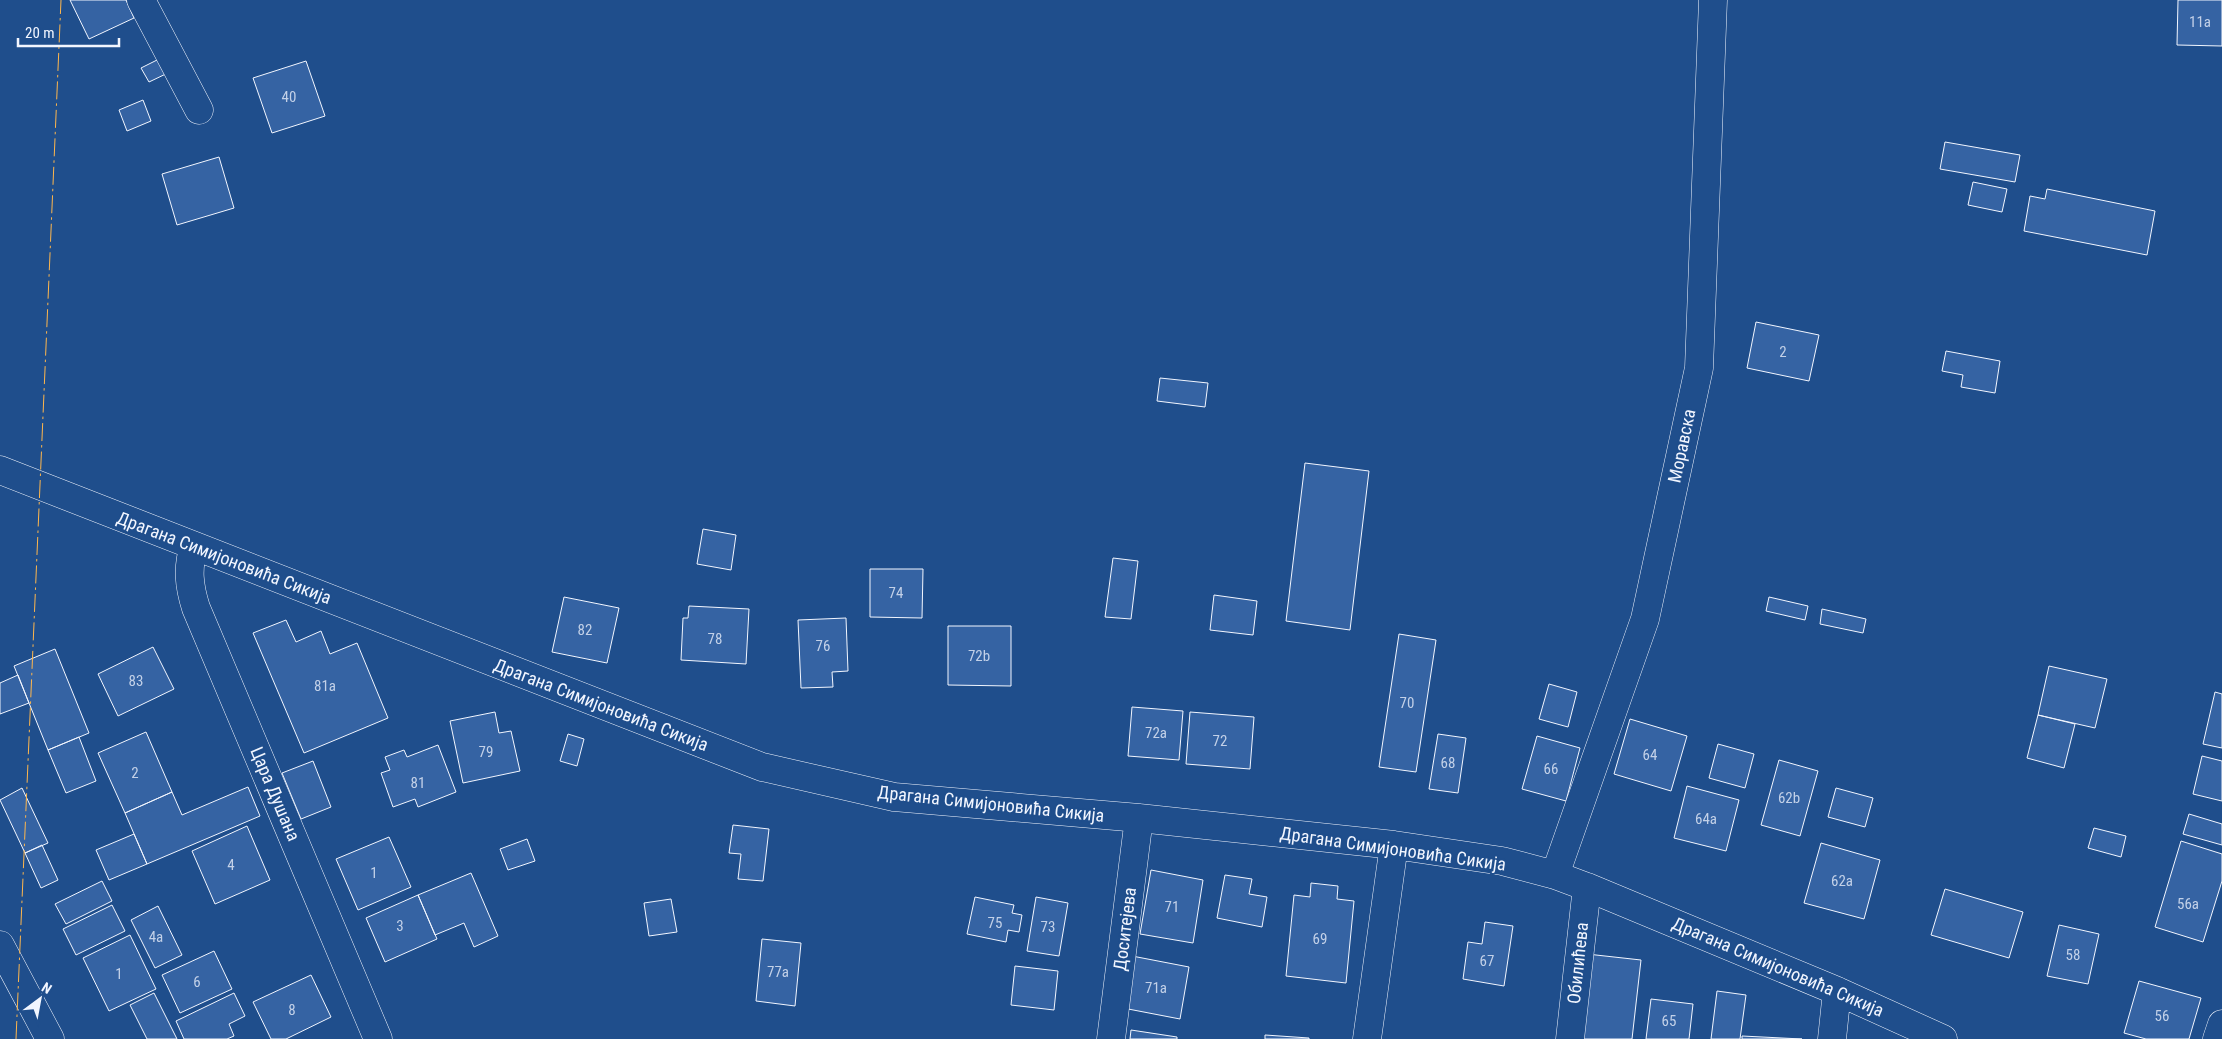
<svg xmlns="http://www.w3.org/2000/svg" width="2222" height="1039" viewBox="0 0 2222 1039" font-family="'Roboto Condensed',sans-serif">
<rect width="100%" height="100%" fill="#1f4e8c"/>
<!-- building -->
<path fill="#3563a3" stroke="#f2f6ff" d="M70 0H126L134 18 89 39Z
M2178 0H2222V46L2177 45Z
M165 56 172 71 149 82 141 68Z
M306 61 325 116 272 133 253 78Z
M143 100 151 121 127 131 119 110Z
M1945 142 2020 155 2015 182 1940 169Z
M219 157 234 208 177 225 162 174Z
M1973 182 2007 189 2002 212 1968 205Z
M2047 189 2155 211 2147 255 2024 231 2030 196 2045 199Z
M1756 322 1819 335 1809 381 1747 368Z
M1946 351 2000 361 1995 393 1961 387 1963 375 1942 371Z
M1160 378 1208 383 1205 407 1157 401Z
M1305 463 1369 471 1350 630 1286 621Z
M703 529 736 535 731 570 697 564Z
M1113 558 1138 561 1131 619 1105 617Z
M870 569H923L922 618 870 617Z
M1214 595 1257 601 1253 635 1210 630Z
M564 597 619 608 607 663 552 652Z
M1769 597 1808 606 1805 620 1766 611Z
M689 606 749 609 746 664 681 660 683 618H688Z
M1822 609 1866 619 1863 633 1820 624Z
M846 618 848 671 832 672 833 687 801 688 798 620Z
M286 620 296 642 321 631 330 654 357 643 388 718 304 753 253 633Z
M948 626H1011V686L948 685Z
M1399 634 1436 640 1416 772 1379 767Z
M153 647 174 689 118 716 98 674Z
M55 649 89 733 48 750 14 666Z
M2049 666 2107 679 2095 728 2038 715Z
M18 675 29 703 0 714V683Z
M1549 684 1577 692 1568 727 1539 719Z
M2215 692 2222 694V748L2203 744Z
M1132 707 1183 711 1179 760 1128 756Z
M495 712 499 733 511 731 520 771 463 783 450 721Z
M1190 712 1254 717 1250 769 1186 764Z
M2038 715 2075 724 2064 768 2027 758Z
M1630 719 1687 736 1671 791 1614 774Z
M146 732 172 792 125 813 98 753Z
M568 734 584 739 577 766 560 761Z
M1438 734 1466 738 1458 793 1429 789Z
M1537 736 1580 748 1566 801 1522 789Z
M79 737 96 781 66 793 48 750Z
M1718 744 1754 754 1745 788 1709 778Z
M438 745 456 792 418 807 415 799 393 807 381 773 390 770 385 757 404 750 407 757Z
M2202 756 2222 761V801L2193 794Z
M1779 760 1818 771 1800 836 1761 825Z
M313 761 331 807 301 819 282 773Z
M1687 786 1739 800 1726 851 1674 838Z
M248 787 260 816 147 864 125 813 172 792 182 815Z
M22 788 48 843 25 853 0 800Z
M1836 788 1873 798 1865 827 1828 817Z
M2189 814 2222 824V845L2183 834Z
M733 825 769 829 763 881 738 879 741 854 729 853Z
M247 826 270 880 215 904 192 851Z
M2094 828 2126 836 2121 857 2088 848Z
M134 834 147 864 109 880 96 850Z
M389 837 411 887 358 910 336 859Z
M527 839 535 861 508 870 500 849Z
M2181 841 2222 854V881L2203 942 2155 927Z
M1821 843 1880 860 1864 919 1804 903Z
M42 845 58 880 41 888 25 853Z
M1151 870 1203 880 1193 943 1140 934Z
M471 873 498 936 474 947 464 923 435 935 418 895Z
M1225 875 1252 879 1249 894 1267 897 1262 927 1217 918Z
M102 881 112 901 66 924 55 904Z
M1311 883 1338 886 1337 899 1354 901 1346 983 1286 976 1294 895 1310 897Z
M1945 889 2023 912 2009 958 1931 935Z
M418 895 437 939 385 962 366 918Z
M975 897 1014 905 1012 913 1022 915 1019 932 1008 930 1006 942 967 934Z
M1036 897 1068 903 1059 956 1027 951Z
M671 899 677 932 649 936 644 903Z
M112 905 125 931 76 955 63 929Z
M158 906 182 955 155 968 131 920Z
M1485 922 1513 926 1504 986 1463 979 1468 942 1482 944Z
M2059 925 2099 934 2088 984 2047 976Z
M130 935 156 989 109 1011 83 958Z
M762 939 801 943 795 1006 756 1001Z
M214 951 232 989 180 1013 162 975Z
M1587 954 1641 960 1632 1039H1577Z
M1132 956 1189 967 1180 1019 1123 1008Z
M1015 966 1058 971 1054 1010 1011 1005Z
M311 975 331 1017 286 1039H271L253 1002Z
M2139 981 2201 998 2189 1039H2146L2124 1033Z
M1717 991 1746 995 1740 1039H1711Z
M154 993 177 1039H147L130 1005Z
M234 993 245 1016 229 1024 234 1036 227 1039H184L176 1021Z
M1651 999 1693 1004 1689 1039H1646Z
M1131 1030 1177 1037V1039H1130Z
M1265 1035 1309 1038V1039H1265Z
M1742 1036 1802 1039H1742Z"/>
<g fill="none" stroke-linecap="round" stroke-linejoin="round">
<!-- minor casing -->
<g stroke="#f2f6ff" stroke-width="29">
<path id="minor" d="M141 0 199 110
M0 470 762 767 894 797 1139 818 1394 845 1502 861 1555 875 1587 887 1837 991 1943 1039
M194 546C187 568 189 586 196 608L378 1039
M1555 875 1645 619 1699 368 1713 0
M0 945 50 1039
M1111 1039 1139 818
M1367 1039 1394 845
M1570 1039 1587 887
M1832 1039 1837 991
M2217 1039 2222 1024"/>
</g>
<!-- minor -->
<use href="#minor" stroke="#1f4e8c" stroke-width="28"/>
<!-- power -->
<path stroke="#ffb74d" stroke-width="1" stroke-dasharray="18 4 2.5 4" stroke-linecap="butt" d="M16 1039 61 0"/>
</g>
<g text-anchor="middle" stroke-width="4" stroke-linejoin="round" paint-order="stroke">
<!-- number labels -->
<g font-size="15" fill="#c3d1e8">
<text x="2200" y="27">11a</text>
<text x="289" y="102">40</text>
<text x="1783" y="357">2</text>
<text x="896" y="598">74</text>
<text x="585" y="635">82</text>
<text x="715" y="644">78</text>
<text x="823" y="651">76</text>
<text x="979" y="661">72b</text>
<text x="136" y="686">83</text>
<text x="325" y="691">81a</text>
<text x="1407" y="708">70</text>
<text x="1156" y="738">72a</text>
<text x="1220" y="746">72</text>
<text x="486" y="757">79</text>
<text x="1650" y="760">64</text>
<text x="1448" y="768">68</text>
<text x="1551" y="774">66</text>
<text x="135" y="778">2</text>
<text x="418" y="788">81</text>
<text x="1789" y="803">62b</text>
<text x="1706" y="824">64a</text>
<text x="231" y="870">4</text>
<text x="374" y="878">1</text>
<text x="1842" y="886">62a</text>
<text x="2188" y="909">56a</text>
<text x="1172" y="912">71</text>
<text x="995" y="928">75</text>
<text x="400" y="931">3</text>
<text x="1048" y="932">73</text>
<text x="156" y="942">4a</text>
<text x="1320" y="944">69</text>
<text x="2073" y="960">58</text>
<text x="1487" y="966">67</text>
<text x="778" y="977">77a</text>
<text x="119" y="979">1</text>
<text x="197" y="987">6</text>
<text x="1156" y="993">71a</text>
<text x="292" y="1015">8</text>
<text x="2162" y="1021">56</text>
<text x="1669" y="1026">65</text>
</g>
<!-- street labels -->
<g font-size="18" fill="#f2f6ff" stroke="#1f4e8c">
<text transform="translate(1682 446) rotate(-78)" y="6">Моравска</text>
<text transform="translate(224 558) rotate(21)" y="6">Драгана Симијоновића Сикија</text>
<text transform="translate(601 705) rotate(21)" y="6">Драгана Симијоновића Сикија</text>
<text transform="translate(275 794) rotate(67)" y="6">Цара Душана</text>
<text transform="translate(991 804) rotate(6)" y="6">Драгана Симијоновића Сикија</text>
<text transform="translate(1393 849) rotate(8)" y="6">Драгана Симијоновића Сикија</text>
<text transform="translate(1125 929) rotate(-83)" y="6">Доситејева</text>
<text transform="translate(1578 963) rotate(-84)" y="6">Обилићева</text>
<text transform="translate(1778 967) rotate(23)" y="6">Драгана Симијоновића Сикија</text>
</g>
</g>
<!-- north arrow -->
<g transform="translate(40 999) rotate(32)" stroke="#1f4e8c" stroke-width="4" paint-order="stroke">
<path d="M0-4L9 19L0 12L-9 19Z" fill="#f2f6ff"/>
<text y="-8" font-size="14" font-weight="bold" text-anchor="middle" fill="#f2f6ff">N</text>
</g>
<!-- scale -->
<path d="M18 38v8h101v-8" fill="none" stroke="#f2f6ff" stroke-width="2.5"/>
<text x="25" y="38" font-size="15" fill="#f2f6ff" stroke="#1f4e8c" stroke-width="4" paint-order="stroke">20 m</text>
</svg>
